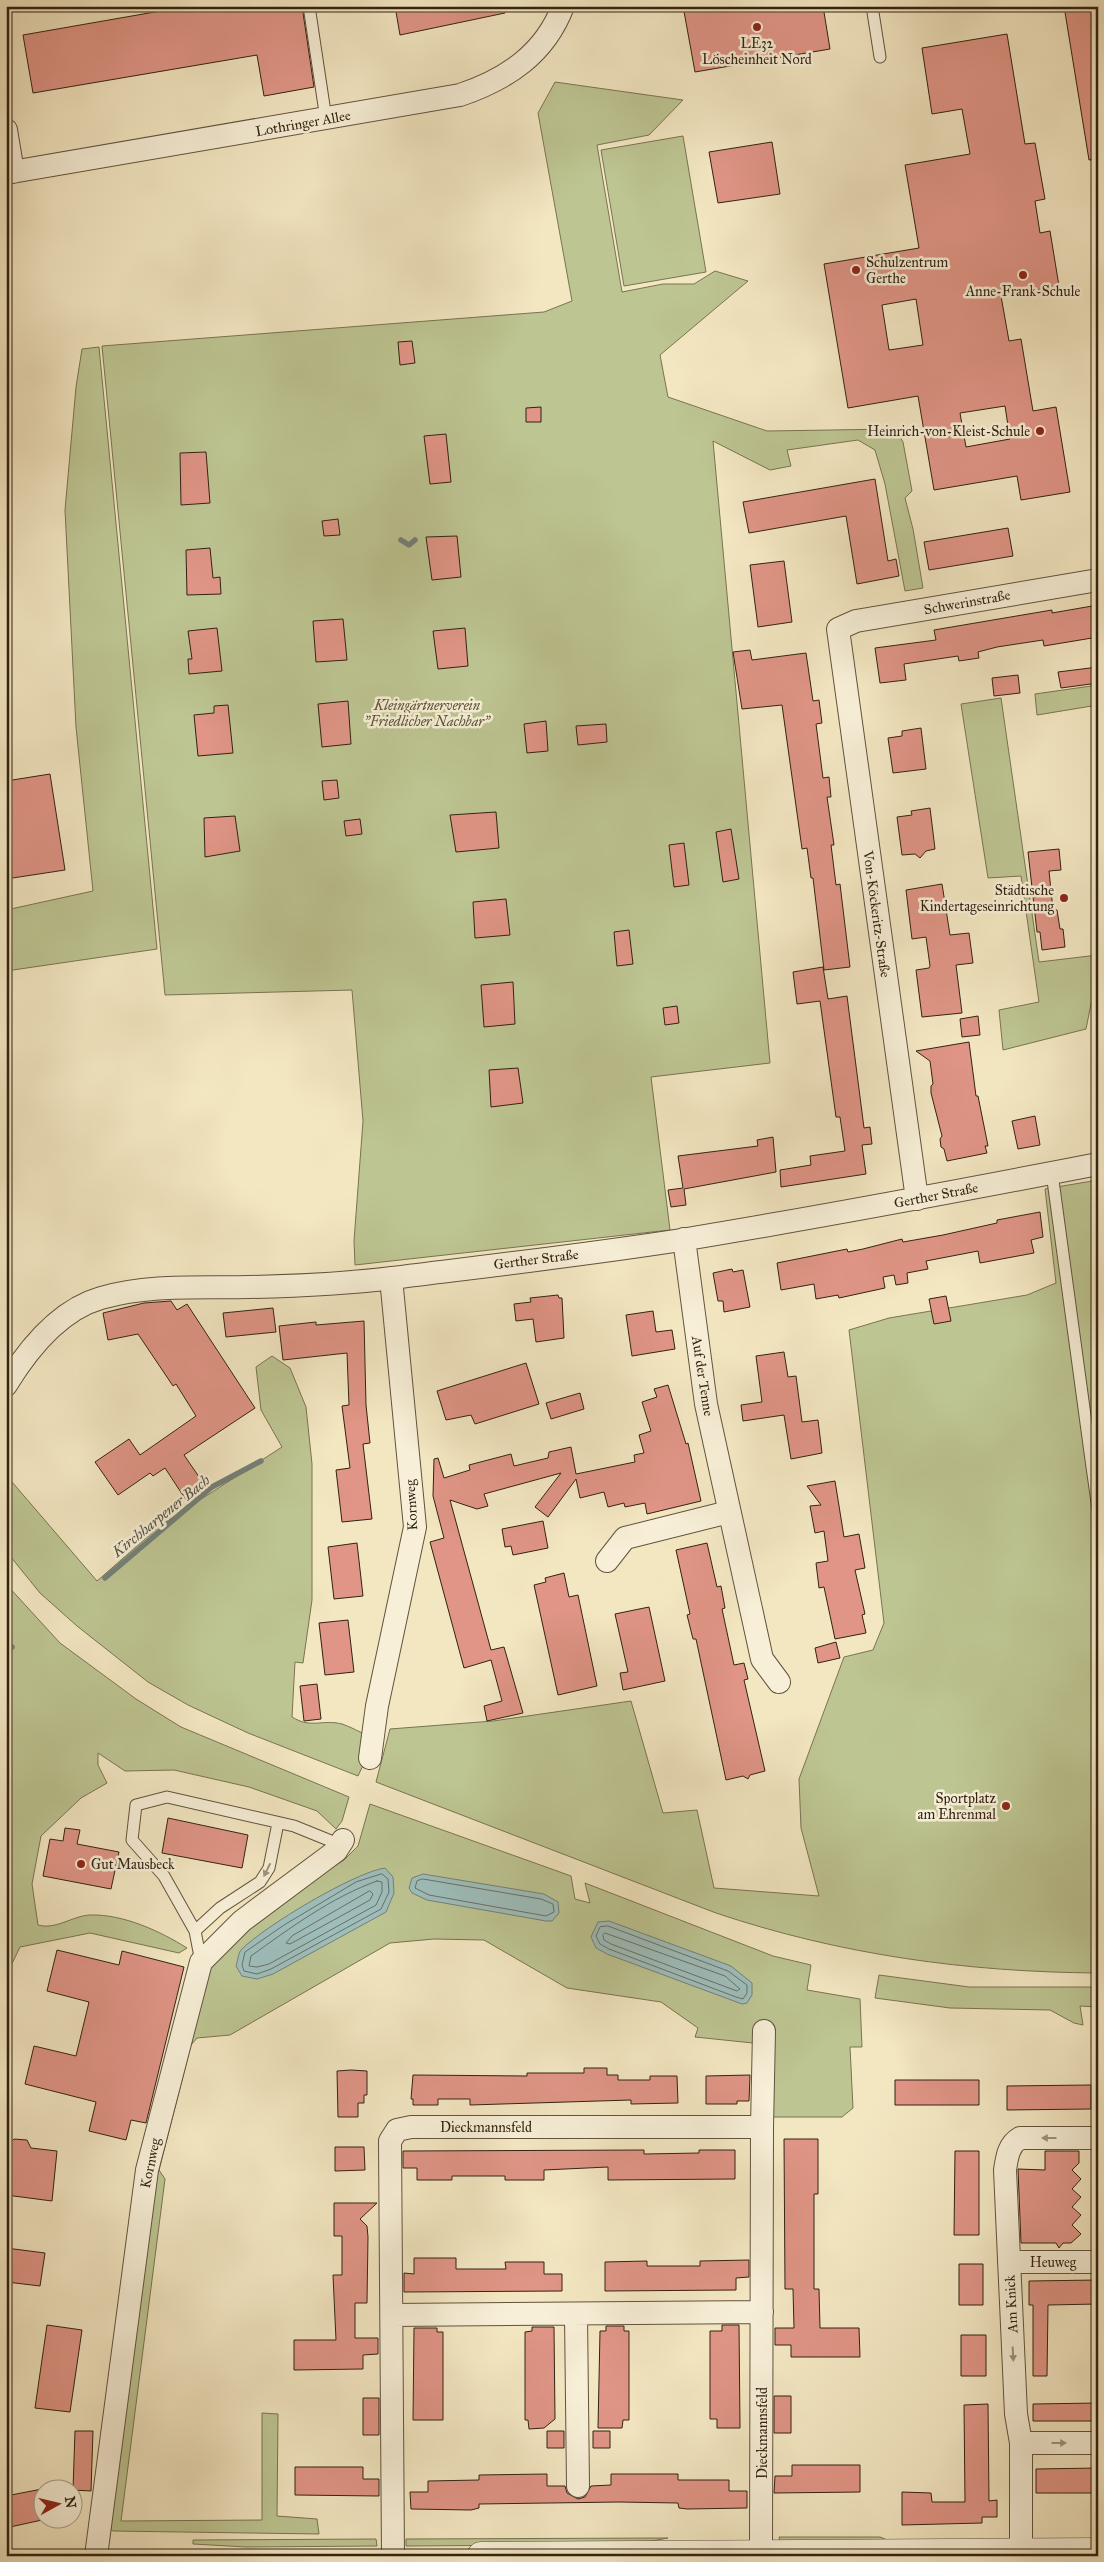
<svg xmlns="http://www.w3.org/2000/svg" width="1104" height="2562" viewBox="0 0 1104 2562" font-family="'IM FELL Great Primer',serif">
<rect width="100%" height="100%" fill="#f3e7c2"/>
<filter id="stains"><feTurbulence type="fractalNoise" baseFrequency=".004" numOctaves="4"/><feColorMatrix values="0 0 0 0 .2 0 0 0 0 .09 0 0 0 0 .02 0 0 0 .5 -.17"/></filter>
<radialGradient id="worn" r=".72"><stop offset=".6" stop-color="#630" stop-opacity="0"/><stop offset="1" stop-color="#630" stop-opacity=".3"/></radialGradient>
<!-- green -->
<path fill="#bdc592" stroke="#787452" d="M555 82 683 100 649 135 597 145 622 292 663 284H694L715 271 748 281 660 355 668 397 767 431 895 429 903 442 912 491 905 498 913 529 923 588 905 591 885 484 875 450 858 440 787 450 791 466 770 470 713 441 770 1063 651 1077 670 1230 355 1265 354 1241 363 1121 352 990 165 995 102 346 544 312 572 301 538 113Z
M683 136 706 272 624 286 601 150Z
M99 347 157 949 6 971V910L93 891 76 727 65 510 76 387 82 349Z
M1098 685V705L1037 715 1035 694Z
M1001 698 1039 962 1098 955V1000L1091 1004 1086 1029 1003 1050 999 1010 1039 1002 1021 876 988 878 961 704Z
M1098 1180V1973C967 1972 841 1955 716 1913L376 1782 390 1729 493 1721 631 1701 663 1813 697 1810 714 1888 819 1896 801 1828 799 1779 844 1657 873 1650 884 1623 849 1330 889 1318 1027 1295 1056 1283 1045 1189Z
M272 1356 290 1368 306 1407 312 1464V1600L303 1663 295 1662 292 1717C311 1729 322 1719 342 1724 351 1727 360 1732 368 1736L365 1761 358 1776 248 1733 188 1705 148 1682 77 1626 40 1593 6 1551V1475L97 1581 161 1525 282 1447 261 1410 256 1367Z
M6 1584 60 1643 136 1699 181 1727 349 1797 342 1821 336 1829 317 1811 249 1787 174 1770 125 1771 98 1753V1765L107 1783 81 1798 41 1836 32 1884 38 1925C56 1930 72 1916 90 1915 123 1914 160 1931 187 1948L179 1953 90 1933 20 1947 6 1976Z
M370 1804 571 1876 575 1899 590 1903 585 1883 773 1956 811 1965 807 1990 860 1999 862 2047H850L853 2108 842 2117H771L753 2043 695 2037 698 2028 661 2002 567 1988 484 1940 434 1939 390 1943 230 2035 197 2038 191 2045 159 2170 165 2179 121 2521 262 2520V2413L278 2414 277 2516 317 2519 319 2534 113 2531 106 2526 153 2171 207 1968 229 1942 284 1898 344 1860 358 1846Z
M879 1975 969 1987H1098V2007L1080 2006 1083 2025 1074 2023 1050 2010 950 2008 875 1998Z
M779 2537H880L887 2540 780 2542Z
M668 2538 652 2541 558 2545 406 2546V2539Z
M376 2539 377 2546 246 2547 193 2544V2540Z"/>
<!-- water -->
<path fill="#9ebebc" stroke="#738078" d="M385 1868 393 1877 394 1893 386 1912 273 1974 257 1979 242 1976 236 1966C238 1961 238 1952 242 1949 265 1926 355 1872 385 1868Z
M423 1874 544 1894 558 1902 559 1913 552 1921H546L427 1900 412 1893 409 1888 412 1878Z
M609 1921 731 1966 752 1983V1995L747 2003 742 2004 607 1954 596 1948 591 1937 598 1922Z"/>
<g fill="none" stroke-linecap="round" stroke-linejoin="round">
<!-- shore -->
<path stroke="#687067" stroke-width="1" d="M382 1874 388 1879 389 1892 381 1909 271 1969 257 1974 244 1971 242 1965 245 1952 284 1925 356 1882Z
M423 1879 541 1899 553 1904 554 1912 546 1916 429 1895 415 1888 417 1881Z
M377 1881 382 1882V1892L376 1905 269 1964 257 1967 249 1966 251 1956C290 1928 332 1897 377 1881Z
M370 1891 373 1894 370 1900 290 1944 286 1943 292 1936Z
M608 1926 728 1971 747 1985V1993L743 1999 736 1997 609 1949 600 1944 596 1936 600 1927Z
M605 1933 725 1976 740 1989 737 1991 611 1944 604 1940 603 1935Z"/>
<!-- stream -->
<path stroke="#738078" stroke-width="5.5" d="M401 540 409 545 415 540
M105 1578 212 1487 261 1461
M6 1653 12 1647"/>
</g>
<!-- building -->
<path fill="#e09586" stroke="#322212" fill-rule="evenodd" d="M189 6H230L231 12 267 6H302L314 87 264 96 257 55 33 93 23 35Z
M395 6H505V13L400 35Z
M683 6H823L830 49 695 72Z
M1064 6H1098V159L1089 160Z
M1007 34 1025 144 1035 143 1045 199 1035 201 1040 233 1050 231 1059 286 1001 296 1009 341 1021 339 1033 411 1056 407 1070 492 1021 500 1017 476 934 490 918 396 848 408 824 264 919 248 905 165 970 154 962 109 932 114 922 48ZM916 299 923 345 889 350 882 305ZM1005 406 1010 439 966 447 960 413Z
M772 142 780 194 718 203 709 152Z
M412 341 415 363 400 365 398 342Z
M541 407V422H526V408Z
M446 434 451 482 430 484 424 436Z
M206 452 210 503 181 505 180 453Z
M875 479 888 561 896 559 899 576 857 584 846 516 749 533 743 502Z
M338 519 340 535 324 536 322 521Z
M1008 528 1013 556 929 570 924 542Z
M457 536 461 577 432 580 426 537Z
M210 548 213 578 220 577 221 594 187 595 186 550Z
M784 561 792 622 758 627 750 565Z
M1098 605V637L1044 646 1043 640 997 647 978 652 979 658 959 661 958 656 904 664 906 680 880 683 875 648 936 640 934 630 1052 610V613Z
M343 619 347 660 316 662 313 621Z
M217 628 222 671 189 674 188 659H192L188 631Z
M465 628 468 666 438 669 433 631Z
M750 650 752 660 806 653 813 701 819 700 822 723 816 724 823 778 829 777 831 797H827L834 845H831L836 885 840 884 850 967 824 970 813 878H811L807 848 802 849 782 705 742 709 733 652Z
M1098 667V683L1061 688 1058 672Z
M1018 675 1020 693 994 696 992 678Z
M348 701 351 744 322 747 318 704Z
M228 705 233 753 198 756 194 715 214 713V706Z
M546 721 548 751 527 753 524 724Z
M606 724 607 742 578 745 576 726Z
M921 728 926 769 893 773 888 738 902 736V731Z
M50 774 65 870 6 879V781Z
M337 780 339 798 324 800 322 781Z
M930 808 935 849 926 851 920 858 915 854 902 855 897 817 912 815 911 811Z
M496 812 499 848 456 852 450 815Z
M235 816 240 851 205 857 204 818Z
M360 819 362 834 346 836 344 821Z
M731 829 739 879 723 882 716 832Z
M684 843 689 885 674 887 669 845Z
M1059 849 1061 870 1049 871 1053 910H1057L1060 929H1063L1065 947 1042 950 1040 932H1037L1028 852Z
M942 884 950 935 969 933 973 963 956 965 962 1013 922 1017 916 970 929 968 930 966 926 937 912 939 906 890Z
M506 899 510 935 475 938 473 902Z
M629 930 633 964 617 966 614 932Z
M823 967 828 999 847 996 864 1128 870 1127 872 1144 862 1145 866 1174 781 1187 780 1170 811 1165 810 1156 845 1151 840 1117H836L820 1001 797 1004 793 972Z
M513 982 515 1024 484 1027 481 985Z
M677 1006 679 1023 665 1025 663 1008Z
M978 1016 980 1035 962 1037 960 1019Z
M969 1042 976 1096H978L988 1146H985L987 1153 947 1161 944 1149 941 1147 940 1139 942 1136 931 1093V1086L933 1084 930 1061 916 1051Z
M518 1068 523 1103 491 1107 489 1070Z
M1035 1116 1040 1145 1018 1149 1012 1121Z
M773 1137 776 1172 684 1189 686 1205 671 1207 668 1190 683 1188 678 1156 758 1146 757 1140Z
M1040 1212 1043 1237 1031 1240 1034 1253 980 1263 978 1251 926 1261 928 1269 907 1273 908 1283 896 1285 894 1275 883 1277 885 1288 839 1298 838 1295 816 1299 814 1284 781 1290 777 1263 847 1249 848 1252 863 1249 902 1239 903 1242 943 1235 997 1223V1220Z
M732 1269 733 1272 743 1270 750 1307 724 1312 723 1301H718L713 1273Z
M558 1295 559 1298H562L564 1338 536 1342 533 1319 516 1321 514 1304 531 1302 530 1298Z
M946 1296 951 1321 934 1324 929 1299Z
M171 1301 177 1310 187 1304 255 1408 184 1455 206 1487 186 1500 165 1468 153 1476 150 1473 118 1495 95 1462 129 1439 140 1455 196 1416 176 1384 173 1386 138 1334 108 1340 103 1313 144 1303Z
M273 1308 276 1332 226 1337 223 1313Z
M653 1311 656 1332 672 1330 675 1349 632 1356 626 1315Z
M364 1321 366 1405 370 1443 363 1444 372 1519 342 1522 336 1470 350 1468 342 1406 349 1405 347 1353 283 1360 279 1326 316 1322V1325Z
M784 1352 788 1377 796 1376 802 1422 818 1420 822 1453 791 1459 784 1415 743 1421 741 1405 762 1402 756 1356Z
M526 1363 539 1404 475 1424 471 1415 446 1420 437 1391Z
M668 1385 686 1444 688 1443 701 1501 647 1514 645 1503 625 1507 624 1503 608 1507 604 1492 580 1498 576 1479 548 1517 535 1507 561 1473 484 1494 488 1506 477 1509 450 1500 491 1650 504 1647 523 1713 487 1721 484 1706 502 1701 491 1660 464 1668 430 1542 444 1538 433 1496 434 1459 438 1458 444 1478 470 1470 469 1465 511 1454 514 1466 548 1458 549 1452 571 1447 576 1474 635 1462 634 1455 644 1453 639 1435 651 1431 642 1402 657 1397 654 1389Z
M580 1393 584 1409 551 1419 546 1403Z
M835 1481 844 1537 859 1534 865 1568 855 1570 865 1614 862 1615 866 1633 835 1639 824 1587 819 1588 816 1563 828 1561 824 1531 815 1533 810 1506 821 1505 807 1486Z
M543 1521 548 1548 513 1555 511 1546 505 1547 502 1529Z
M357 1543 363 1596 334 1599 328 1547Z
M707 1543 717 1587 721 1586 725 1608 722 1609 734 1665 744 1663 748 1679 744 1680 765 1771 750 1775 748 1779 743 1776 726 1780 696 1639H693L687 1615 690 1614 676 1550Z
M564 1573 569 1597 578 1595 597 1686 558 1695 534 1585 546 1582 545 1578Z
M649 1607 665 1681 623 1690 620 1673 628 1672 615 1614Z
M348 1620 354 1672 325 1675 319 1623Z
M836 1642 840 1658 818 1663 815 1648Z
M317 1684 321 1719 304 1721 300 1686Z
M168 1818 248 1835 242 1868 162 1853Z
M65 1828 80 1830 77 1844 119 1852 111 1889 43 1876 50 1839 63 1841Z
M57 1950 119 1965 122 1951 184 1967 146 2123 131 2120 126 2140 89 2131 96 2102 25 2084 34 2046 76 2056 89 2002 47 1991Z
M584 2068H607V2075H618V2080H650V2076H677L678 2103 631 2104V2100L470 2105V2099H438V2105H413V2099H411L413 2075 527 2076V2073H584Z
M351 2070 367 2071V2095H364V2103H358V2117H338L337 2071Z
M750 2075 749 2101H737V2104H706V2076Z
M895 2080H979V2105H895Z
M1091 2085V2109L1007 2110V2086Z
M14 2139 27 2140 31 2148 57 2151 52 2201 6 2195V2147Z
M784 2139H818V2194H814V2289H819L820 2328H859L860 2357H791V2345H775V2328H794L793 2289H785Z
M335 2147H364L365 2170 335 2171Z
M644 2150V2154L699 2153V2150H735V2179L608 2180V2167L544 2170V2180H505V2176H452V2180H417V2168H403V2151Z
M955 2151H979V2235H954Z
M1045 2151H1079V2163L1072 2170 1081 2179 1072 2189 1081 2197 1072 2207 1081 2215 1072 2225 1081 2234 1071 2243H1063L1059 2248 1056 2243H1021L1018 2169 1045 2170Z
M334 2203H377L360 2219 367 2226 368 2237 367 2303H355V2338H378V2354L363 2355V2369L294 2370V2340H336L333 2275H342V2236H334Z
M6 2248 45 2253 40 2286 7 2282Z
M414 2258H456V2269H506L505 2262H544V2274H562V2291L404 2292V2273L414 2274Z
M749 2260V2277L736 2278V2290L605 2291V2262L647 2261V2266H700V2261Z
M959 2264H983V2305H959Z
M1098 2280V2304L1048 2305 1047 2376H1033V2305H1029V2281Z
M47 2325 82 2330 70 2412 35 2408Z
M722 2325H739L740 2428H717V2419H710V2331H722Z
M606 2326H624V2331H629V2420H623L622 2428H598L600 2331H606Z
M532 2327H554L555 2419 544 2428 529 2429 528 2420H525V2332L532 2331Z
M414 2328H437V2332H443V2420H413Z
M961 2335H986V2376H961Z
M774 2396H791V2433H774Z
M363 2398H379V2435H363Z
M1098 2403V2421H1033V2404Z
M988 2404 989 2501 997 2500V2517H982V2523L902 2525V2492L931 2493 932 2502H965L964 2405Z
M75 2431H93L91 2491 73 2490Z
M547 2431H564V2448H547Z
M593 2431H610V2448H593Z
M792 2465H860V2492L774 2493 775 2476H792Z
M295 2467H363V2479H379V2496L295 2495Z
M1098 2468V2493H1036V2469Z
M547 2474V2486H565L567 2493 578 2499 585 2497 591 2486 611 2485V2474H678V2480H729V2491H747V2508L687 2509 679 2508 678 2503 619 2502 479 2504V2508L471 2510 411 2509 410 2492H428V2481L479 2480V2475Z
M42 2489V2520L10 2527 6 2496Z"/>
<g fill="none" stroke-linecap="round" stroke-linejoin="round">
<!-- service casing -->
<g stroke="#62533e" stroke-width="13">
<path id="service" d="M309 6 326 119
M872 6 880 57
M1052 1173 1092 1467 1098 1466
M1092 1467 1098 1509
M195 1931 220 1908 260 1882 269 1868 278 1823
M201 1962 195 1931 164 1876 132 1840 136 1805 167 1797 294 1826 331 1841 336 1851"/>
</g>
<!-- minor casing -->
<g stroke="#62533e" stroke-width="24">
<path id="minor" d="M6 130 13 172
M6 173 460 95C507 79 545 54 563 6
M917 1199 838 629 856 621 1098 580
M684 1239 706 1404 762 1659 779 1682
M6 1385C28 1349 59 1310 101 1298 149 1284 199 1288 249 1287 297 1286 344 1284 392 1278 488 1266 585 1255 681 1240 820 1217 959 1191 1098 1164
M607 1561 625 1538 729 1512
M370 1758 377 1706 415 1527 391 1278
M762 2127 764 2031
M1009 2262H1098
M392 2315 762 2312
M576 2315 578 2486
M1021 2443H1098
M1021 2553V2443L1016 2414 1005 2170C1007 2158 1008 2145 1020 2138H1098
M96 2556 147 2170 201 1962 242 1921 336 1851 343 1840
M393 2556 390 2141 397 2130 411 2127H762L761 2553"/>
</g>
<!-- tertiary casing -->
<g stroke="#62533e" stroke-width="29">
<path id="tertiary" d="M481 2556 1098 2552"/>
</g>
<!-- service -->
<use href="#service" stroke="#f7efd7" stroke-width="11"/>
<!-- minor -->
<use href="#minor" stroke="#f7efd7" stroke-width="22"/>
<!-- tertiary -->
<use href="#tertiary" stroke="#f7efd7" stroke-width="28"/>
</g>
<!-- one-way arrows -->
<defs><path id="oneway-solid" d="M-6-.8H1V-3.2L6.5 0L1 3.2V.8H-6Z" transform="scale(1.25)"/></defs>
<g fill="#9e937e">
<use href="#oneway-solid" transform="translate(267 1870) rotate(116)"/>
<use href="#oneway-solid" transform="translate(1049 2138) rotate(180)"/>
<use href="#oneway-solid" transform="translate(1013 2354) rotate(87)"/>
<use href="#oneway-solid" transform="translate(1059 2443)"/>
</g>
<!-- markers -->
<g fill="#8f2418" stroke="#f7efd7" stroke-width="2">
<circle cx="757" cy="27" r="5"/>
<circle cx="856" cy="270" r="5"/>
<circle cx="1023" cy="275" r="5"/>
<circle cx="1040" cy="431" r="5"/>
<circle cx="1064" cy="898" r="5"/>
<circle cx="1006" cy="1806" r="5"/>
<circle cx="81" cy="1864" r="5"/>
</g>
<g text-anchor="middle" stroke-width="5" stroke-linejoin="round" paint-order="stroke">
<!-- poi labels -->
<g font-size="14" fill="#322212" stroke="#f7efd7" text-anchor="end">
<text x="757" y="48" text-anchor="middle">LE32<tspan x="757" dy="16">Löscheinheit Nord</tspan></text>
<text x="866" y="267" text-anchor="start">Schulzentrum<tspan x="866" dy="16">Gerthe</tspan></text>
<text x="1023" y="296" text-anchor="middle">Anne-Frank-Schule</text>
<text x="1030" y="436">Heinrich-von-Kleist-Schule</text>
<text x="1054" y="895">Städtische<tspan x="1054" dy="16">Kindertageseinrichtung</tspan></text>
<text x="996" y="1803">Sportplatz<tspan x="996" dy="16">am Ehrenmal</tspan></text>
<text x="91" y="1869" text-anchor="start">Gut Mausbeck</text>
</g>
<!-- street labels -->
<g font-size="14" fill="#322212" stroke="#f7efd7">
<text transform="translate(303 123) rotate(-10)" y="5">Lothringer Allee</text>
<text transform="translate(967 602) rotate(-10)" y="5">Schwerinstraße</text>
<text transform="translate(877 914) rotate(82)" y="5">Von-Köckeritz-Straße</text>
<text transform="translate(936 1195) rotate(-11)" y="5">Gerther Straße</text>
<text transform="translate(536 1259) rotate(-7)" y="5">Gerther Straße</text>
<text transform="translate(703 1376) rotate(81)" y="5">Auf der Tenne</text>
<text transform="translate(411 1505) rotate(-93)" y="5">Kornweg</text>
<text x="486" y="2132">Dieckmannsfeld</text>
<text transform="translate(150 2163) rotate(-78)" y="5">Kornweg</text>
<text x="1053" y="2267">Heuweg</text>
<text transform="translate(1011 2304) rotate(-93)" y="5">Am Knick</text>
<text transform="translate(762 2433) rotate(-90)" y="5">Dieckmannsfeld</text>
</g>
<!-- park labels -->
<g font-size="14" font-style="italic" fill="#5c5338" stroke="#f7efd7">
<text x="427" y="710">Kleingärtnerverein<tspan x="427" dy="16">"Friedlicher Nachbar"</tspan></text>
</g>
<!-- water labels -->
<g font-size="15" font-style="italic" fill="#525145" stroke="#f7efd7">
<text transform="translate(161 1516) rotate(-39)" y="5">Kirchharpener Bach</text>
</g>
</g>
<!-- margin -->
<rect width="1104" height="2562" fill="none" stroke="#f3e7c2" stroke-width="25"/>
<rect x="8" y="8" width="1089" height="2547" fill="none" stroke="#322212" stroke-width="2.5"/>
<rect x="12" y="12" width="1079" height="2537" fill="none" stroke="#322212"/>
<!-- north arrow -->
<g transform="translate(58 2504) rotate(82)"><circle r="24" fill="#f7efd7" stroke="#a89d88"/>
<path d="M0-4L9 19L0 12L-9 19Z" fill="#8f2418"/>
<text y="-8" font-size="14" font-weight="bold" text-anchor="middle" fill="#322212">N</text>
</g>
<rect width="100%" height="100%" filter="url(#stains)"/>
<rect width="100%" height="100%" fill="url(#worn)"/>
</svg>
